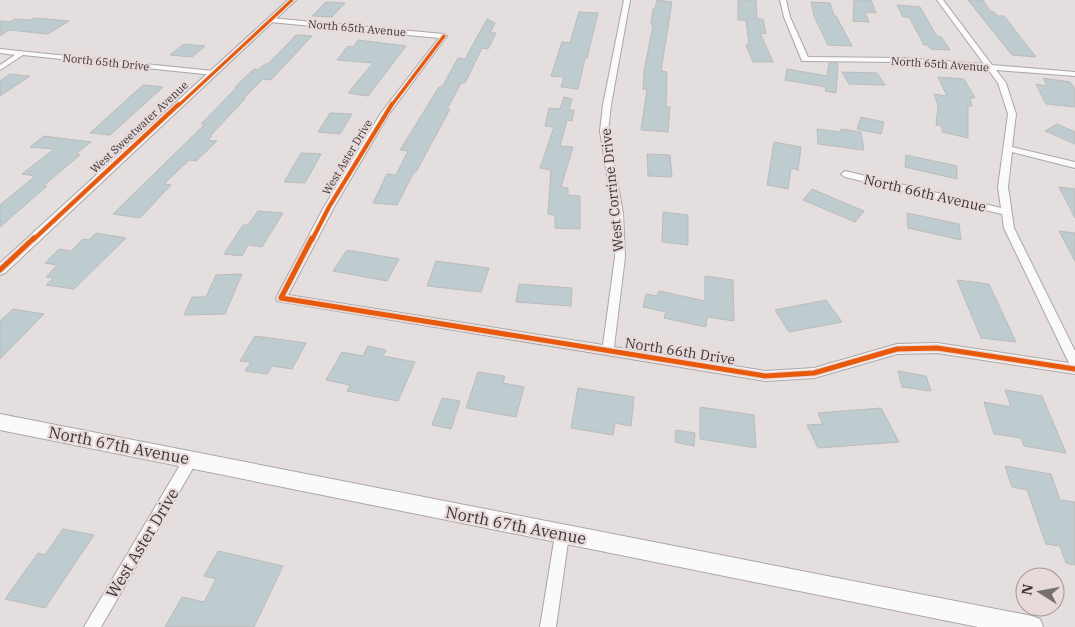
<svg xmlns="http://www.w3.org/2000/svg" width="1075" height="627" viewBox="0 0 1075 627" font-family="'IBM Plex Serif',serif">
<rect width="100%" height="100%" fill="#e4dede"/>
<!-- building -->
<path fill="#beccd0" stroke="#bbb" d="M657 0 672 2 661 71 667 72 666 107H670L668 132 641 130 647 89H643L644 72 653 25 651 24 653 9H655Z
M738 0H756L757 19H763L766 34 760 33 773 62H753L746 45H749L746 20H738Z
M854 0H871L876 13 865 12 869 22 853 21Z
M968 0H983L990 11 994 12 997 16H1004L1036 57 1012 55Z
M326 2 345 3 332 17 312 16Z
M811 2 830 3 834 16H836L852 46 828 45 814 16Z
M897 5 920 7 936 35 942 38 950 50 931 49 928 45H924L909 17H903Z
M579 12 598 13 587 58H585L578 89 561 87 564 77 551 76 562 42 570 43Z
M35 18 69 21 48 34 9 30 0 36V21L10 22 15 19 30 20Z
M487 19 495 23 490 33H496L488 49 482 48 465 83H461L447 109H450L416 172H414L397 205 373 203 387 174 396 175 408 151 400 150 439 87H442L458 58 465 59Z
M296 35 312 36 271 80 263 79 243 99H245L210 136H212L208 140 217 141 196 161 189 160 164 184 171 185 140 218 113 214 205 124H201L237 87H235L254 69 258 70 265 64H268Z
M358 40 406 46 368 96 348 93 373 63 337 60 348 46 353 47Z
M184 44 205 46 192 57 170 55Z
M829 63H838L836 93 825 91 826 87 785 80 787 69 827 76Z
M842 72 877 73 885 85 849 84Z
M10 74 30 76 0 96V81Z
M938 77 964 79 975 98H970L972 106H968V138L942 132V126L936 125 938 105 934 94 947 96Z
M1043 78 1070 82 1075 89V107L1046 104 1036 84 1047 86Z
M143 85 163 87 110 135 90 133Z
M564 97 572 99 569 110H574L572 121 567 120 560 146 573 147 561 187 568 188V195L580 196V229L555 228V215L548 214 551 170 540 168 554 127 545 126 549 108 560 109Z
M330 113 352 114 340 134 318 132Z
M861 117 884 122 881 134 857 129Z
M1057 124 1075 132V144L1045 131Z
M817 129 841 132V129L861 132 864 150 818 144Z
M44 136 91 142 76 154 80 155 43 186H47L0 227V205L35 176 22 174 54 149 30 147Z
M774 142 801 147 798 170 791 168 788 189 767 185Z
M301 153 321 154 305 183 284 182Z
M647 154 670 155 672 177 648 176Z
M906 155 957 166V179L905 167Z
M1059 187 1075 189V218Z
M812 189 864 211 855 222 803 200Z
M258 211 283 213 262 247 248 245 242 256 224 254 243 225H248Z
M663 212 688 215V245L662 242Z
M907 213 959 224 961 240 908 228Z
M1059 231 1075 233V261Z
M96 233 126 238 74 289 46 285 53 278 46 277 57 265 45 263 59 249 71 251 83 239 89 240Z
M347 250 399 259 387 281 333 271Z
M436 261 489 268 481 292 427 286Z
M242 274 225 314 184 315 192 297H206L216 275Z
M705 276 733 280 734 321 707 317 706 327 664 318 666 312 643 307 646 294 657 296 659 291 705 301Z
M957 280 989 284 1016 342 981 338Z
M519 284 572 288 571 306 516 302Z
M826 300 842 322 789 332 775 310Z
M13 309 44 314 0 359V321Z
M255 336 306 343 292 369 272 366 267 374 245 371 251 362 240 361Z
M368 346 386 350 383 356 415 362 398 401 347 391 350 385 326 380 342 352 363 356Z
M898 371 926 376 931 391 902 387Z
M478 372 505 376 503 383 524 387 516 417 466 408Z
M578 388 634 397 631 426 615 423 613 435 571 428Z
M1005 390 1042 396 1066 453 1024 446 1021 438 994 434 984 402 1011 407Z
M442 398 460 401 451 429 432 425Z
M700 407 754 415 756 448 700 439Z
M881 408 899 442 818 448 807 425 823 424 818 413Z
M676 430 695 433 694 446 675 442Z
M1005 466 1051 474 1060 500 1075 502V565L1066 563 1060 546 1046 544 1027 490 1012 487Z
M63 529 94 535 45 608 5 599 38 553 45 555Z
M218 551 283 566 254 627H165L182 597 204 602 216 579 204 576Z"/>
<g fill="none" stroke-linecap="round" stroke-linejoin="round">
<!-- minor casing -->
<g stroke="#aba6a6" stroke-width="2">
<path id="minor" d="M624 0H630L611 105 608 131 623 213 625 257 614 347 765 371 814 368 897 344 937 343 1069 363 1004 228 1002 214 845 177 841 174 845 171 1001 208 998 187 1008 114 998 83 988 69 902 62 802 61 784 17 780 0H786L790 17 808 57 902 58 984 64 937 0H943L992 65 1075 72V76L996 70 1006 83 1016 114 1012 147 1075 162V168L1012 152 1008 187 1014 228 1075 351V374L937 353 897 354 814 378 765 381 277 301 276 298 324 207 381 113 439 38 270 22 267 20 270 18 444 34 447 36 389 114 334 207 288 295 603 345 615 257 613 213 600 131 603 105Z
M0 49 213 71 217 73 213 75 23 55 0 70V65L15 55 0 53Z
M191 453 196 455 198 459 196 463 101 627H84L186 455Z
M562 528 567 530 569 535 556 627H540L555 535 557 530Z"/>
</g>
<!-- tertiary casing -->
<g stroke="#aba6a6" stroke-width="2">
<path id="tertiary" d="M288 0H296L5 273 0 275V263Z"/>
</g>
<!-- secondary casing -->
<g stroke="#aba6a6" stroke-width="2">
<path id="secondary" d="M0 414 1032 616 1040 619 1043 627H978L0 430Z"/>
</g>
<!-- minor -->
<use href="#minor" fill="#fbfafa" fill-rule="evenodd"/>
<!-- tertiary -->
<use href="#tertiary" fill="#fbfafa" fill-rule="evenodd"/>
<!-- secondary -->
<use href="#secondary" fill="#fbfafa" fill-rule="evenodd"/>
<!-- cycleway-far2 casing -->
<g stroke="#e8dadb" stroke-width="5">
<path id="cycleway-far2" d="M178 106 292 0
M391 106 444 36"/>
</g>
<!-- cycleway-far1 casing -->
<g stroke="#e8dadb" stroke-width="6">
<path id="cycleway-far1" d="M33 240 179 104
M312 240 329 207 392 104"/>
</g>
<!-- cycleway casing -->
<g stroke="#e8dadb" stroke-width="8">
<path id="cycleway" d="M312 238 281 298 765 376 814 373 897 349 937 348 1075 369
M0 270 34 238"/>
</g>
<!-- cycleway-far2 -->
<use href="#cycleway-far2" stroke="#e8590c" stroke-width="3"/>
<!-- cycleway-far1 -->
<use href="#cycleway-far1" stroke="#e8590c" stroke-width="4"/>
<!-- cycleway -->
<use href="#cycleway" stroke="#e8590c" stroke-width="5"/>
</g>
<g text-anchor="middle" stroke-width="4.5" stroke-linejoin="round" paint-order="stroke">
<!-- far-street labels -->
<g font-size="11" fill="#3a3536" stroke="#e8dadb">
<text transform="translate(357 28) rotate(5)" y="4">North 65th Avenue</text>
<text transform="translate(106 62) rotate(6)" y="4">North 65th Drive</text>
<text transform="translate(940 64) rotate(4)" y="4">North 65th Avenue</text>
<text transform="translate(139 127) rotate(-43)" y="4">West Sweetwater Avenue</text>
<text transform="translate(347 157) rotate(-59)" y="4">West Aster Drive</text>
</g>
<!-- street labels -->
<g font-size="14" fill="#3a3536" stroke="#e8dadb">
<text transform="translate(612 190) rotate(-96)" y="5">West Corrine Drive</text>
<text transform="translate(925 193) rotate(13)" y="5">North 66th Avenue</text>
<text transform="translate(680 351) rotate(9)" y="5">North 66th Drive</text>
</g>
<!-- near-street labels -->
<g font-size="16" fill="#3a3536" stroke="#e8dadb">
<text transform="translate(119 445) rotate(11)" y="6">North 67th Avenue</text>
<text transform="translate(516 525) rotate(11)" y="6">North 67th Avenue</text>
<text transform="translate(142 543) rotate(-59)" y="6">West Aster Drive</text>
</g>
</g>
<!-- north arrow -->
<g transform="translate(1040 592) rotate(281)"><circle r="24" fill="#e8dadb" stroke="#a29899"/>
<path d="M0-4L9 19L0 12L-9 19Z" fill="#767071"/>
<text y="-8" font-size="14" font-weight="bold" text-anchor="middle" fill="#3a3536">N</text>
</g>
</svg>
